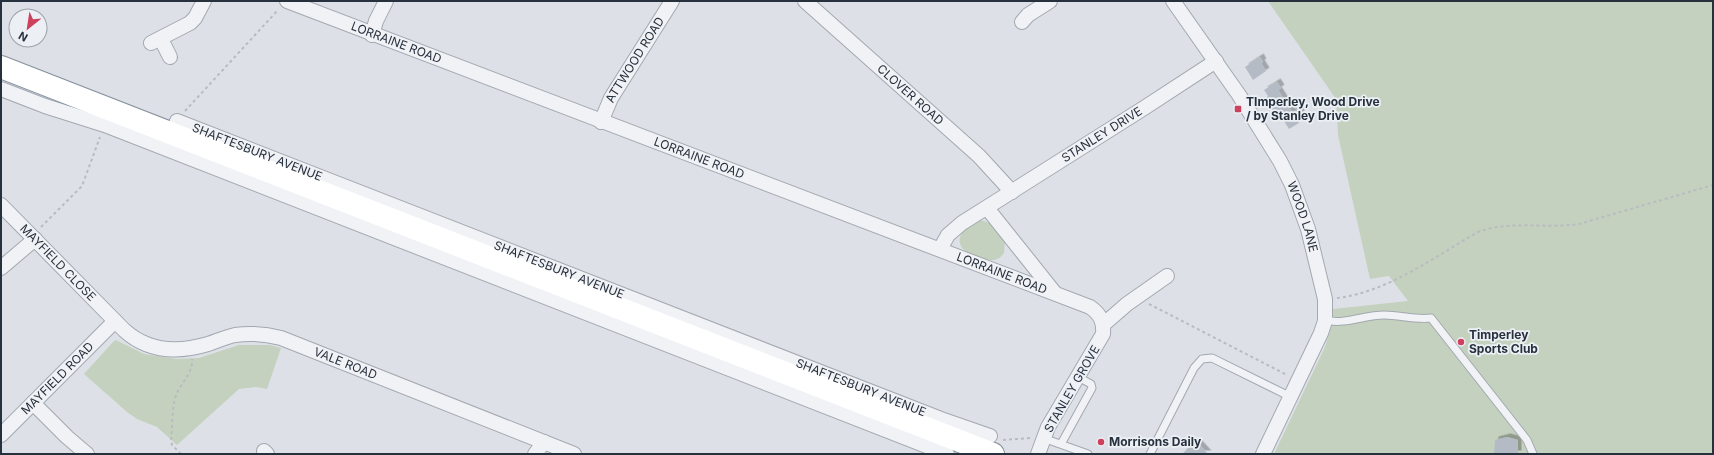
<svg xmlns="http://www.w3.org/2000/svg" width="1714" height="455" viewBox="0 0 1714 455" font-family="Inter,sans-serif">
<defs>
<filter id="shadow"><feDropShadow dx="3.5" dy="-3.5" stdDeviation="0" flood-color="#0004"/></filter>
</defs>
<rect width="100%" height="100%" fill="#dde1e7"/>
<!-- green -->
<path fill="#c4d1be" d="M1268 1H1713V454H1274L1325 347 1331 327 1333 309 1408 301 1389 276 1370 279 1338 135 1336 99Z
M981 220 992 224 1005 241 1004 253C996 264 987 260 976 256 972 254 966 253 963 249 952 236 970 223 981 220Z
M116 340 144 354 177 359 199 358 239 345H270L281 348 267 389 256 387 239 389 177 445 157 427 137 419 127 412 84 374 113 342Z"/>
<!-- building -->
<path fill="#b4bbc4" filter="url(#shadow)" d="M1260 57 1263 62 1261 63 1266 71 1253 80 1245 67Z
M1277 82 1281 88 1278 90 1292 112 1298 109 1301 112V114L1296 118 1299 123 1289 129 1282 118 1279 120 1265 99 1268 96 1264 90Z
M1507 437 1518 440V454H1494L1495 440Z
M1196 441 1208 454H1182Z"/>
<g fill="none" stroke-linecap="round" stroke-linejoin="round">
<!-- lane casing -->
<g stroke="#a3a8b1" stroke-width="9">
<path id="lane" d="M1325 320C1345 325 1364 315 1384 315 1400 315 1415 320 1431 318L1527 440 1533 454
M1043 438 1088 454
M1061 444 1092 388 1091 384 1078 377
M1150 454 1194 368 1202 359 1212 358 1291 397"/>
</g>
<!-- street casing -->
<g stroke="#a3a8b1" stroke-width="16">
<g id="street">
<path id="s1" d="M287 1 1090 307C1100 314 1104 321 1103 334L1048 427 1038 454"/>
<path id="s2" d="M805 1 979 156 1012 192"/>
<path id="s3" d="M1173 1 1239 95 1280 161 1292 185 1308 229 1325 299V321L1321 333 1263 454"/>
<path d="M1022 22 1028 15 1050 1"/>
<path d="M372 35 376 21 386 1"/>
<path d="M161 39 170 57"/>
<path d="M151 43 190 23 195 18 204 1"/>
<path d="M1 89 45 106 105 125 947 454"/>
<path id="s4" d="M601 122 611 98 672 1"/>
<path id="s5" d="M172 135 177 121 941 419 990 436"/>
<path id="s6" d="M1 205 124 330C148 352 178 353 208 344 217 341 226 337 235 335 250 333 266 334 281 338L574 454"/>
<path d="M987 208 1054 292"/>
<path id="s7" d="M940 249 948 235 962 223 1144 108 1216 61"/>
<path d="M1 268 35 239"/>
<path d="M1104 324 1127 304 1167 276"/>
<path d="M33 403 67 437 87 454"/>
<path id="s8" d="M1 435 115 321"/>
<path d="M264 451 267 454"/>
<path d="M535 454 544 442"/>
</g>
</g>
<!-- highway casing -->
<g stroke="#84909d" stroke-width="24">
<path id="highway" d="M1 67 993 454"/>
</g>
<!-- path -->
<path stroke="#b8bcc1" stroke-width="2" stroke-dasharray="3 3" stroke-linecap="butt" d="M185 111 278 10
M41 227 82 186 100 137
M1337 298C1388 292 1434 257 1478 232 1510 220 1545 229 1579 224L1713 185
M1149 304 1287 375
M1003 440 1030 438
M181 454 172 445 171 440C173 425 171 407 177 393 182 382 193 373 192 359"/>
<!-- lane -->
<use href="#lane" stroke="#f0f2f5" stroke-width="7"/>
<!-- street -->
<use href="#street" stroke="#f0f2f5" stroke-width="14"/>
<!-- highway -->
<use href="#highway" stroke="#fff" stroke-width="22"/>
</g>
<!-- markers -->
<g fill="#cd415e" stroke="#ecf0f5" stroke-width="1.5">
<rect x="1234" y="105" width="8" height="8" rx="2"/>
<circle cx="1461" cy="342" r="4"/>
<circle cx="1101" cy="442" r="4"/>
</g>
<g text-anchor="middle" stroke-width="3.5" stroke-linejoin="round" paint-order="stroke">
<!-- street labels -->
<g font-size="12" fill="#27303d" stroke="#ecf0f5">
<text dy="4" stroke="none"><textPath href="#s1" startOffset="117">LORRAINE ROAD</textPath></text>
<text dy="4" stroke="none"><textPath href="#s4" startOffset="71">ATTWOOD ROAD</textPath></text>
<text dy="4" stroke="none"><textPath href="#s2" startOffset="141">CLOVER ROAD</textPath></text>
<text dy="4" stroke="none"><textPath href="#s7" startOffset="200">STANLEY DRIVE</textPath></text>
<text dy="4" stroke="none"><textPath href="#s5" startOffset="101">SHAFTESBURY AVENUE</textPath></text>
<text dy="4" stroke="none"><textPath href="#s1" startOffset="441">LORRAINE ROAD</textPath></text>
<text dy="4" stroke="none"><textPath href="#s3" startOffset="253">WOOD LANE</textPath></text>
<text dy="4" stroke="none"><textPath href="#s6" startOffset="81">MAYFIELD CLOSE</textPath></text>
<text dy="4" stroke="none"><textPath href="#s5" startOffset="425">SHAFTESBURY AVENUE</textPath></text>
<text dy="4" stroke="none"><textPath href="#s1" startOffset="765">LORRAINE ROAD</textPath></text>
<text dy="4" stroke="none"><textPath href="#s6" startOffset="409">VALE ROAD</textPath></text>
<text dy="4" stroke="none"><textPath href="#s8" startOffset="80">MAYFIELD ROAD</textPath></text>
<text dy="4" stroke="none"><textPath href="#s5" startOffset="749">SHAFTESBURY AVENUE</textPath></text>
<text transform="translate(1072 389) rotate(-60)" y="4">STANLEY GROVE</text>
</g>
<!-- poi labels -->
<g font-size="12" font-weight="bold" fill="#27303d" stroke="#ecf0f5" text-anchor="start">
<text x="1246" y="106">TImperley, Wood Drive<tspan x="1246" dy="14">/ by Stanley Drive</tspan></text>
<text x="1469" y="339">Timperley<tspan x="1469" dy="14">Sports Club</tspan></text>
<text x="1109" y="446">Morrisons Daily</text>
</g>
</g>
<!-- border -->
<rect width="1714" height="455" fill="none" stroke="#27303d" stroke-width="4"/>
<!-- north arrow -->
<g transform="translate(28 28) rotate(210)"><circle r="19" fill="#ecf0f5" stroke="#9da3ab"/>
<path d="M0-3L7 15L0 10L-7 15Z" fill="#cd415e"/>
<text y="-6" font-size="11" font-weight="bold" text-anchor="middle" fill="#27303d">N</text>
</g>
</svg>
